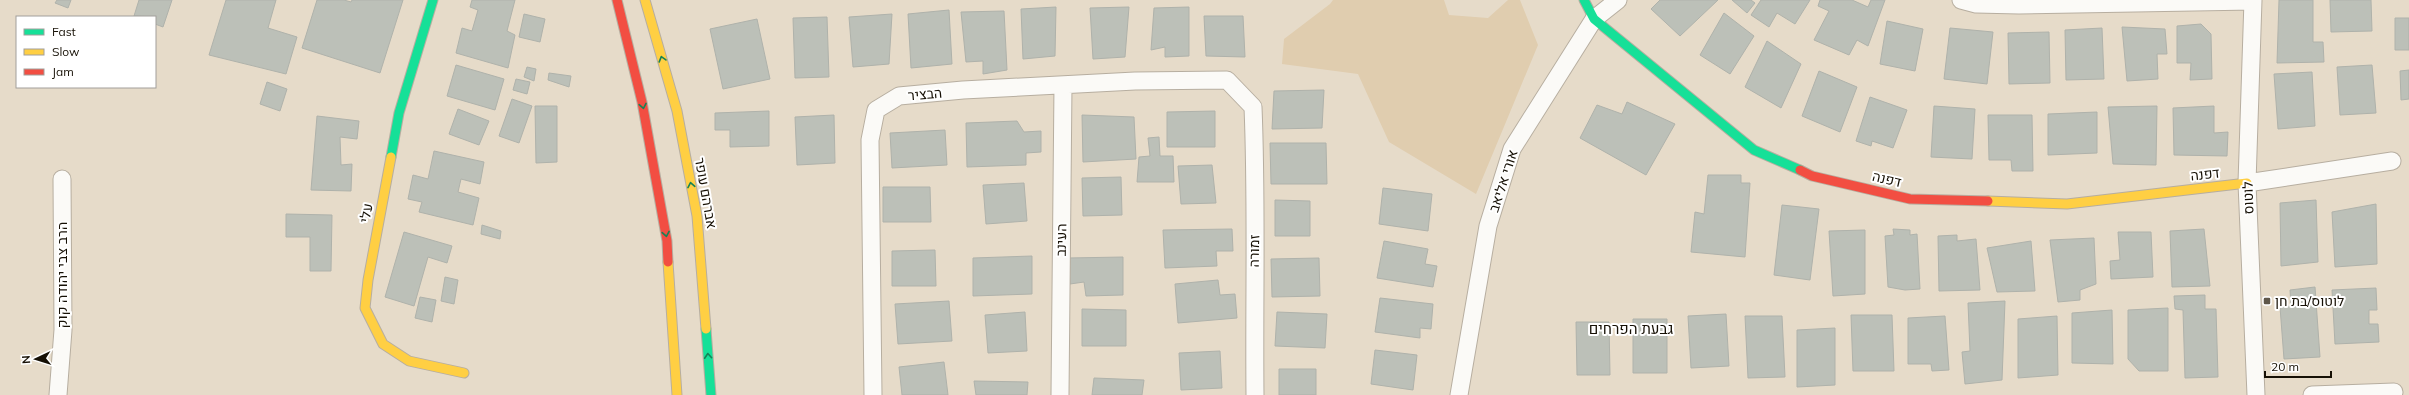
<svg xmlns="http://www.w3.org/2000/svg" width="2409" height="395" viewBox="0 0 2409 395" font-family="Mulish,Heebo,sans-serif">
<rect width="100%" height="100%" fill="#e6dbc9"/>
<!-- green -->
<path fill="#e0cdaf" d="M1333 0H1444L1449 15 1488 18 1508 0H1520L1538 45 1476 194 1389 142 1358 74 1282 64 1284 39 1330 4Z"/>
<!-- building -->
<path fill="#bcc0b8" stroke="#afb2ab" d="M57 0H71L68 8 55 3Z
M139 0H172L163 27 155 24V17L134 16Z
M226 0H276L268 28 297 37 286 74 209 55Z
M317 0H344L351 2 352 0H403L380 73 302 48Z
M472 0H515L507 31 515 35 508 68 456 53 462 28 472 31 478 10 470 7Z
M1660 0H1718L1680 36 1651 9Z
M1732 0H1751L1755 3 1747 13Z
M1761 0H1810L1795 24 1777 13 1769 27 1751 15Z
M1820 0H1852L1868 7 1871 0H1885L1868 46 1857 40 1849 55 1814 40 1829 11 1818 6Z
M2279 0H2313V42H2323L2324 62 2277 63Z
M2330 0H2371L2372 31 2331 32Z
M1056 7 1055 56 1023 59 1021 9Z
M1129 7 1125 57 1093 59 1090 8Z
M1189 7V56L1165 57V47L1151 50 1154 8Z
M949 10 952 64 911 68 908 14Z
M1004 11 1007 70 983 74V61L966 62 961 12Z
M1724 13 1754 36 1730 74 1700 55Z
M524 14 545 19 540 42 519 37Z
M892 14 889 64 853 67 849 17Z
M1204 16H1243L1245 57 1206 56Z
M827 17 829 77 795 78 793 18Z
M2395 18H2409V50H2395Z
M757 19 770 79 723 89 710 29Z
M1887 21 1923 29 1915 71 1880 64Z
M2201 24 2211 34 2212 79 2190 80 2191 63H2177V26Z
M2122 27 2165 29 2167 54H2157L2158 79 2127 81Z
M1950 28 1993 32 1987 84 1944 79Z
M2102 28 2104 79 2066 80 2065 30Z
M2049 32 2050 83 2009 84 2008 33Z
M1767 41 1801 64 1781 108 1745 87Z
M456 65 504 79 495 110 447 96Z
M2372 65 2376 113 2340 115 2337 67Z
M527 67 536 69 534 81 524 77Z
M2409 70V99L2401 100 2400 71Z
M1819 71 1857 87 1840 132 1802 116Z
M2312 72 2315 126 2278 129 2274 74Z
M549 73 571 76 569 87 548 80Z
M516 79 530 82 527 94 513 90Z
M267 82 287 89 280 111 260 104Z
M1324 90 1322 128 1272 129 1274 91Z
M1870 97 1907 110 1893 148 1872 141 1871 146 1856 141Z
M512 99 532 106 519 143 499 136Z
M1627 102 1675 124 1646 175 1580 138 1597 105 1622 114Z
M535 106H557V162L536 163Z
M1934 106 1975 109 1972 159 1931 157Z
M2157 106 2156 165 2113 164 2108 107Z
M2214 106V133L2228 132 2227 156 2174 155 2173 108Z
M458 109 489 121 479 145 449 134Z
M769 111V146L730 147V130H715V113Z
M1215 111V147H1167V112Z
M2097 112V153L2048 155V114Z
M834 115 835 163 797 165 795 117Z
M1082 115 1134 117 1136 159 1083 162Z
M1988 115H2032L2033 171H2012L2011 160H1989Z
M317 116 359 121 357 139 340 137 341 165 352 164 351 191 311 190Z
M1017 121 1024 132 1041 131V152L1026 153V165L967 167 966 123Z
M945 130 947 165 892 168 890 133Z
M1159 137 1160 156H1173L1174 182H1137L1139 157 1150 156 1148 138Z
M1270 143H1326L1327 184H1271Z
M434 151 484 162 480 184 461 179 458 192 479 198 473 225 419 212 422 202 408 199 413 175 428 179Z
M1212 165 1216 203 1181 204 1178 166Z
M1708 175H1741V183H1750L1745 257 1691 252 1695 212 1704 214Z
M1121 177 1122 215 1083 216 1082 178Z
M1024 183 1027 221 986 224 983 185Z
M883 187H930L931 222H883Z
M1383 188 1432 194 1428 231 1379 224Z
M1275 200 1310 201V236H1275Z
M2316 200 2318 262 2281 266 2280 203Z
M2376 204 2377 264 2335 267 2332 212Z
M1782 205 1819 209 1810 280 1774 275Z
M286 214 332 215 331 271H310V237H286Z
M482 225 501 231 500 239 481 234Z
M1232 229 1233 251H1216L1217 266 1165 268 1163 230Z
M1893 229 1910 230V235L1917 234 1920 289 1905 290 1888 287 1885 236 1894 235Z
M2204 229 2210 286 2172 287 2170 231Z
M1865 230V294L1833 296 1829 231Z
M404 232 452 246 447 263 428 257 414 306 385 297Z
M2118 232H2151L2153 277 2111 279 2110 261 2120 260Z
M1957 235V241L1976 239 1980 290 1939 291 1938 236Z
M2094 238 2096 284 2080 290V300L2058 302 2050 240Z
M1384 241 1428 249 1425 264 1437 266 1433 287 1377 278Z
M2031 241 2035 291 1997 292 1987 248Z
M935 250 936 286H892V251Z
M1032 256V294L973 296V258Z
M1123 257V295L1086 296 1084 282 1070 284 1068 258Z
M1319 258 1320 296 1272 297 1271 259Z
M445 277 458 280 454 304 441 301Z
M1218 280 1220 295 1235 294 1237 318 1178 323 1175 284Z
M2315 287 2320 357 2284 359 2280 307 2291 306 2290 290Z
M2376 288 2377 310H2369V324H2378L2379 342 2335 344 2332 290Z
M2205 295V309H2216L2218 377 2185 378 2183 310 2175 309 2174 296Z
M420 297 436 300 432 322 415 318Z
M1380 298 1433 304 1431 329 1420 328V338L1375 332Z
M949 301 952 341 898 344 895 304Z
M2005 301 2002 380 1965 384 1962 352 1970 351 1968 303Z
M2168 308V371H2139L2128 359V310Z
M1082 309 1126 310V346H1082Z
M2112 310 2113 364 2072 363V313Z
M1025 312 1027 351 988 353 985 315Z
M1277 312 1327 314 1325 348 1275 346Z
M1726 314 1729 366 1691 368 1688 316Z
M1851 315H1892L1894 371H1853Z
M1745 316H1782L1785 377 1748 378Z
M1945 316 1949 370 1932 371 1931 364H1908V318Z
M2057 316 2058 375 2018 378V319Z
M1633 319H1667V373H1633Z
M1576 322H1609L1610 375H1577Z
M1835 328V385L1797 387V330Z
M1375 350 1417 355 1413 390 1371 384Z
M1220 351 1222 388 1181 390 1179 353Z
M944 362 948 395H902L899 367Z
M1279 369H1316V395H1279Z
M1094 378 1144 380 1142 395H1092Z
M974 381 1028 382 1027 395H976Z"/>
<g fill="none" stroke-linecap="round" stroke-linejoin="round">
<!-- street casing -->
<g stroke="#b7aea0" stroke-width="19">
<path id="street" d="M1961 0 1976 4 2019 5 2253 1
M2253 0 2247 183 2256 395
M2247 183 2392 161
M58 395 63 330 62 179
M873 395 870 140 876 110 899 96 963 90 1135 81 1227 80 1253 107C1257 203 1254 299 1255 395
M1060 395 1063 85
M1459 395 1488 226 1512 149 1594 19 1618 0
M2312 395 2394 392"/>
</g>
<!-- fast casing -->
<g stroke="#b7aea0" stroke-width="11">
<path id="fast" d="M1584 0 1594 19 1754 150 1800 170
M391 157 399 113 433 0
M706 329 711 395"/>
</g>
<!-- slow casing -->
<g stroke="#b7aea0" stroke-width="11">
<path id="slow" d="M645 0 677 111 697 216 706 329
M391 157 368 280 365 308 383 344 409 361 464 373
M1988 201 2067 204 2247 183
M668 262 677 395"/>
</g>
<!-- jam casing -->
<g stroke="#b7aea0" stroke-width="11">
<path id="jam" d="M617 0 642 102 667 241 668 262
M1800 170 1812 176 1910 199 1988 201"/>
</g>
<!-- street -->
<use href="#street" stroke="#fbfaf7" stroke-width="17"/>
<!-- fast -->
<use href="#fast" stroke="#16e098" stroke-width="9"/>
<!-- slow -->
<use href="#slow" stroke="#ffcf43" stroke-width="9"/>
<!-- jam -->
<use href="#jam" stroke="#f24e42" stroke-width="9"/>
</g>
<!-- one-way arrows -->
<defs><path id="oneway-chevron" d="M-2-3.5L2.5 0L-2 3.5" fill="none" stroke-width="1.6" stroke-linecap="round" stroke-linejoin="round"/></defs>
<g stroke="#168256">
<use href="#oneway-chevron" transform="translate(662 59) rotate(-106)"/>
<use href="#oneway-chevron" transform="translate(643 106) rotate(79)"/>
<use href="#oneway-chevron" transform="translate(691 185) rotate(-101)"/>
<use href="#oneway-chevron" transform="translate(666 234) rotate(80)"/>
<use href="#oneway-chevron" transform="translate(708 356) rotate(-94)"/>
</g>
<!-- markers -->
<rect fill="#5f574a" stroke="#fff" stroke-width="1.5" x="2263" y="297" width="8" height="8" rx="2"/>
<g text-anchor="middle" stroke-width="4" stroke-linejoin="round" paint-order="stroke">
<!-- street labels -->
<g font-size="14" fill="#161005" stroke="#fff">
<text transform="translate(925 94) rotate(-5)" y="5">הבציר</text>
<text transform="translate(2205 174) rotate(-6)" y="5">דפנה</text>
<text transform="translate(1887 179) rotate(13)" y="5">דפנה</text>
<text transform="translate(1503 181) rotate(-72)" y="5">אורי אליאב</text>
<text transform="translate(706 193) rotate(80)" y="5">אברהם עופר</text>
<text transform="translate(2248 198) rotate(-92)" y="5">לוטוס</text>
<text transform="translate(366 213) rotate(-79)" y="5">עלי</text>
<text transform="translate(1061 240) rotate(-89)" y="5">העינב</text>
<text transform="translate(1254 251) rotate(-89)" y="5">זמורה</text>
<text transform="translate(62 275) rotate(-90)" y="5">הרב צבי יהודה קוק</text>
</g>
<!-- poi labels -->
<g font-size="14" fill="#161005" stroke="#fff" text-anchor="start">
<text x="2275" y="306">לוטוס/בת חן</text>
</g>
<!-- neighbourhood labels -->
<g font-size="15" fill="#161005" stroke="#fff">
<text x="1631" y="334">גבעת הפרחים</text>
</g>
</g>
<!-- legend -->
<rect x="16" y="16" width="140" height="72" fill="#ffffff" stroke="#a29f9b"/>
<rect x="24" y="29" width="20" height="6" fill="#16e098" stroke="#a29f9b"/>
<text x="52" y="36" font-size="12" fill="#161005">Fast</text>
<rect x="24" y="49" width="20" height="6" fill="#ffcf43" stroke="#a29f9b"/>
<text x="52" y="56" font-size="12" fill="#161005">Slow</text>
<rect x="24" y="69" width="20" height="6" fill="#f24e42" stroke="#a29f9b"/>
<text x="52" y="76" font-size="12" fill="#161005">Jam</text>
<!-- north arrow -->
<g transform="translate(36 359) rotate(266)" stroke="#ffffff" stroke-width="3" paint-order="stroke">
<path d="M0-3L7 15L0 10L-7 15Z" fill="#161005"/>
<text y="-6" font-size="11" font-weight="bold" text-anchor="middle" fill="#161005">N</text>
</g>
<!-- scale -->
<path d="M2265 371v6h66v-6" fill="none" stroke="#161005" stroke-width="2"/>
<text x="2271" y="371" font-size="12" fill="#161005" stroke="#ffffff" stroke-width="3" paint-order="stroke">20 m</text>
</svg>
